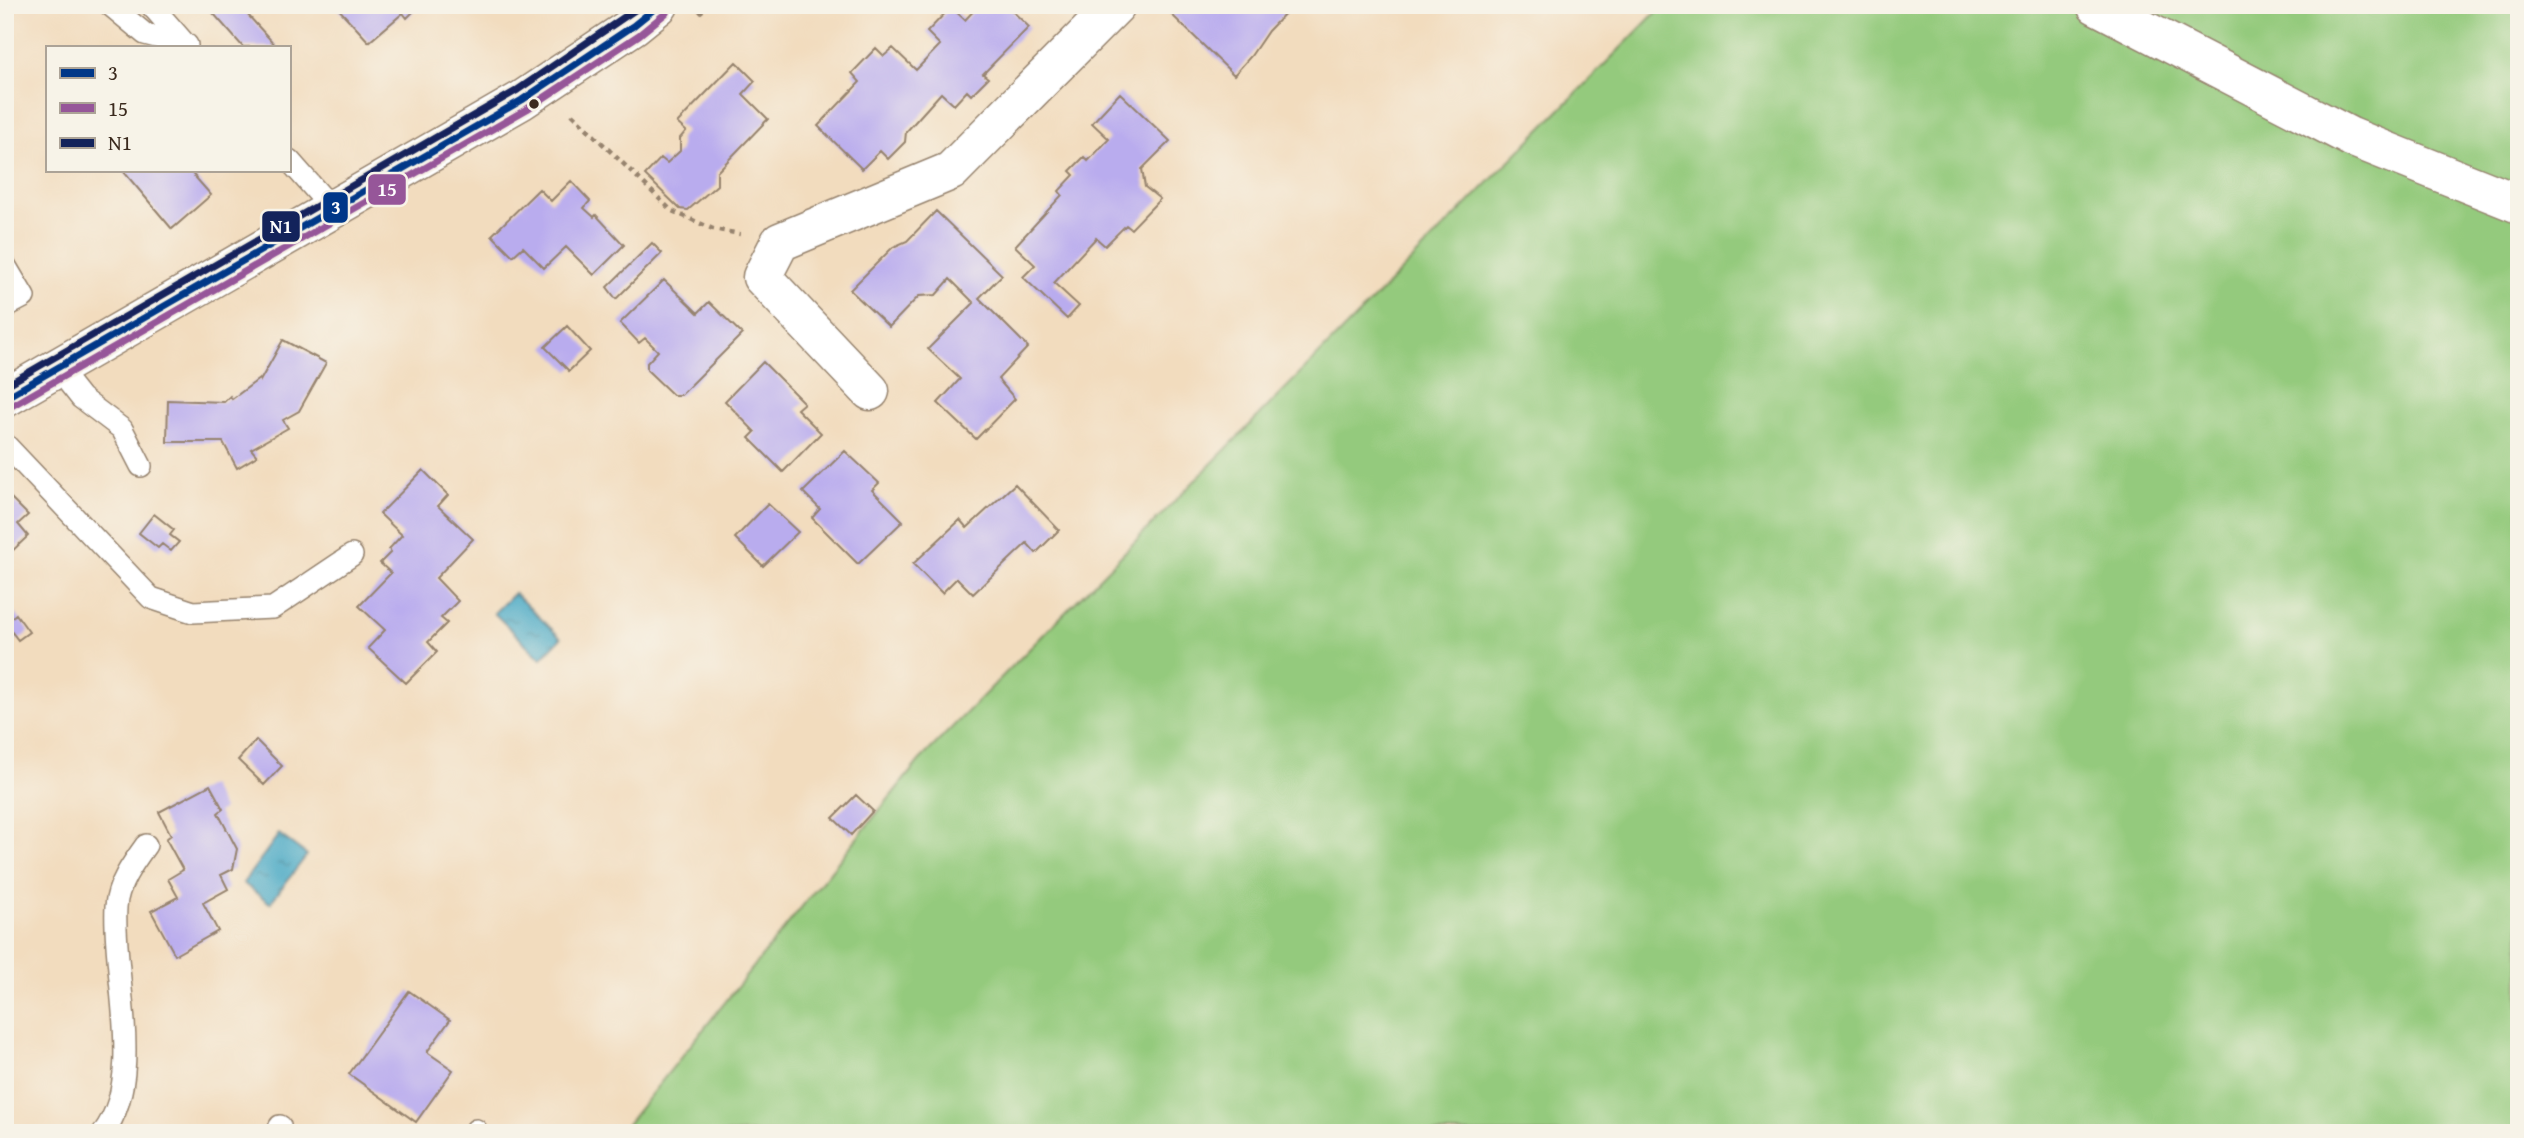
<svg xmlns="http://www.w3.org/2000/svg" width="2524" height="1138" viewBox="0 0 2524 1138" font-family="'Gentium Book Plus',serif">
<defs>
<pattern id="water-ripples" width="26" height="14" patternUnits="userSpaceOnUse" patternTransform="scale(1.75)"><rect width="26" height="14" fill="#46a8c5"/><path d="M2 4q2-2 4 0t4 0M15 11q2-2 4 0t4 0" fill="none" stroke="#3c899f"/></pattern>
</defs>
<rect width="100%" height="100%" fill="#f7f3e8"/>
<filter id="ink" filterUnits="userSpaceOnUse"><feTurbulence type="fractalNoise" baseFrequency=".0143" numOctaves="2"/><feDisplacementMap in="SourceGraphic" scale="14" xChannelSelector="R" yChannelSelector="G"/><feConvolveMatrix kernelMatrix="1 2 1 2 8 2 1 2 1" color-interpolation-filters="sRGB"/></filter>
<filter id="wash" filterUnits="userSpaceOnUse"><feTurbulence type="fractalNoise" baseFrequency=".00686" numOctaves="4" result="noise"/><feDisplacementMap in="SourceGraphic" scale="28" xChannelSelector="R" yChannelSelector="G"/><feGaussianBlur stdDeviation="1.57" result="paint"/><feColorMatrix in="noise" values="0 0 0 0 0 0 0 0 0 0 0 0 0 0 0 0 0 1.4 0 .05"/><feComposite in="paint" operator="in"/></filter>
<g filter="url(#wash)">
<rect width="100%" height="100%" fill="#f2dcbe"/>
<!-- grass -->
<path fill="#94ca7d" stroke="#687a4e" stroke-width="2" d="M1663 5H2519V1133H620L919 761Z"/>
<!-- water -->
<path fill="url(#water-ripples)" stroke="#406972" stroke-width="2" d="M514 593 561 638 541 659 494 613Z
M279 834 307 855 270 903 243 883Z"/>
<g id="blocks">
<!-- building -->
<path fill="#b9acee" d="M206 5H256L247 14 277 47H243Z
M335 5H420L407 18 403 13 369 42Z
M979 5H1006L1029 27 983 74 988 78 971 95 967 91 954 105 941 93 906 132 905 142 888 159 880 151 862 169 818 126 860 82 852 73 876 48 884 56 893 48 916 70 940 45 927 32 951 7 965 20Z
M1180 5H1293L1268 31 1251 56 1234 75 1171 14Z
M736 62 755 81 743 94 768 119 717 172V185L688 210 680 209 645 175 661 158 667 163 680 151V138L686 131 677 123Z
M1120 93 1170 141 1142 169 1145 187 1160 199 1131 229 1126 225 1105 246 1096 238 1054 283 1079 306 1067 319 1023 277 1035 265 1015 246 1062 195 1059 191 1074 175 1070 171 1084 157 1088 161 1109 139 1092 123Z
M126 170H189L211 195 172 229 124 172Z
M571 181 590 201 584 208 594 217 596 215 624 245 594 275 566 247 544 268 523 247 513 256 492 235 539 189 551 201Z
M936 211 1002 275 979 298 1028 347 998 379 1015 399 976 439 938 403 960 379 928 349 974 303 950 279 936 295 919 296 889 327 850 290 893 247 907 241Z
M652 243 662 253 616 299 607 287Z
M664 280 698 313 709 302 742 334 681 395H673L647 370V363L658 351 645 338 639 343 620 323Z
M567 326 590 351 569 371 545 347Z
M283 340 326 363 299 411 283 420 288 428 251 449 257 456 237 468 223 442H167L168 400 224 402 230 396 232 399 259 379 260 381Z
M763 362 804 403 797 409 821 433 783 472 749 438 755 432 725 401Z
M845 451 879 483 872 490 903 521 858 564 812 518 820 509 803 492Z
M423 470 448 495 438 506 473 539 436 578 458 601 441 618 447 623 428 642 437 652 406 683 368 648 385 630 359 606 391 573 380 563 391 552 389 549 402 535 380 514Z
M1015 484 1059 530 1036 553 1027 543 973 594 957 578 942 593 913 564 960 520 967 528Z
M5 492 28 515 18 524 28 536 5 558Z
M768 504 798 532 763 566 735 538Z
M154 514 174 530 170 535 179 542 171 551 162 544 158 548 139 533Z
M16 614 29 632 18 640 5 623Z
M256 740 282 766 264 785 238 760Z
M210 785 223 809 218 813 237 849 233 869 221 875 228 889 203 903 218 931 175 955 151 911 178 897 168 879 183 870 166 839 171 835 159 812Z
M856 795 873 811 851 835 833 818Z
M409 991 450 1020 427 1052 453 1070 416 1122 349 1074Z"/>
</g>
</g>
<g filter="url(#ink)">
<use href="#blocks" fill-opacity="0" stroke="#96836e" stroke-width="2"/>
<g fill="none" stroke-linecap="round" stroke-linejoin="round">
<!-- service casing -->
<g stroke="#96836e" stroke-width="24">
<path id="service" d="M110 5 145 34 187 45
M151 5 187 46
M289 160 334 211
M5 265 24 297 5 307
M58 369 81 398 122 429 141 466
M5 444 151 598 193 612 273 608 352 555
M476 1130 477 1133
M103 1133C146 1077 112 974 116 907 117 885 133 863 146 845
M277 1133 280 1126"/>
</g>
<!-- minor casing -->
<g stroke="#96836e" stroke-width="41">
<path id="minor" d="M2096 5 2351 137 2519 204
M870 391 762 277 780 242 951 171 1116 5"/>
</g>
<!-- primary casing -->
<g stroke="#96836e" stroke-width="41">
<path id="primary" d="M5 398 522 100 633 26 659 5"/>
</g>
<!-- path -->
<path stroke="#96836e" stroke-width="4.5" stroke-dasharray="5 5" stroke-linecap="butt" d="M699 13 709 5
M572 114 672 211 713 229 740 234"/>
<!-- service -->
<use href="#service" stroke="#fff" stroke-width="21"/>
<!-- minor -->
<use href="#minor" stroke="#fff" stroke-width="38"/>
<!-- primary -->
<use href="#primary" stroke="#fff" stroke-width="38"/>
<!-- bus-1 casing -->
<g stroke="#f7f3e8" stroke-width="12">
<path id="bus-1" d="M5 398 522 100 633 26 659 5"/>
</g>
<!-- bus-2 casing -->
<g stroke="#f7f3e8" stroke-width="12">
<path id="bus-2" d="M10 407 527 109 639 35 666 13"/>
</g>
<!-- bus-3 casing -->
<g stroke="#f7f3e8" stroke-width="12">
<path id="bus-3" d="M5 386 516 91 642 5"/>
</g>
<!-- bus-1 -->
<use href="#bus-1" stroke="#003788" stroke-width="7"/>
<!-- bus-2 -->
<use href="#bus-2" stroke="#965699" stroke-width="7"/>
<!-- bus-3 -->
<use href="#bus-3" stroke="#13235b" stroke-width="7"/>
</g>
</g>
<!-- markers -->
<circle fill="#3b2a1e" stroke="#f7f3e8" stroke-width="2.5" cx="534" cy="104" r="6"/>
<g stroke="#f7f3e8" stroke-width="2.5">
<rect x="367" y="173" width="40" height="33" rx="7" fill="#965699"/>
<rect x="322" y="191" width="27" height="33" rx="7" fill="#003788"/>
<rect x="261" y="210" width="40" height="33" rx="7" fill="#13235b"/>
</g>
<g font-size="19" text-anchor="middle" font-weight="bold" fill="#fff">
<text x="387" y="196">15</text>
<text x="336" y="214">3</text>
<text x="281" y="233">N1</text>
</g>
<!-- margin -->
<rect width="2524" height="1138" fill="none" stroke="#f7f3e8" stroke-width="28"/>
<!-- legend -->
<rect x="46" y="46" width="245" height="126" fill="#f7f3e8" stroke="#aca397" stroke-width="2"/>
<rect x="60" y="68" width="35" height="10" fill="#003788" stroke="#aca397" stroke-width="2"/>
<text x="108" y="80" font-size="21" fill="#3b2a1e">3</text>
<rect x="60" y="103" width="35" height="10" fill="#965699" stroke="#aca397" stroke-width="2"/>
<text x="108" y="116" font-size="21" fill="#3b2a1e">15</text>
<rect x="60" y="138" width="35" height="10" fill="#13235b" stroke="#aca397" stroke-width="2"/>
<text x="108" y="150" font-size="21" fill="#3b2a1e">N1</text>
</svg>
